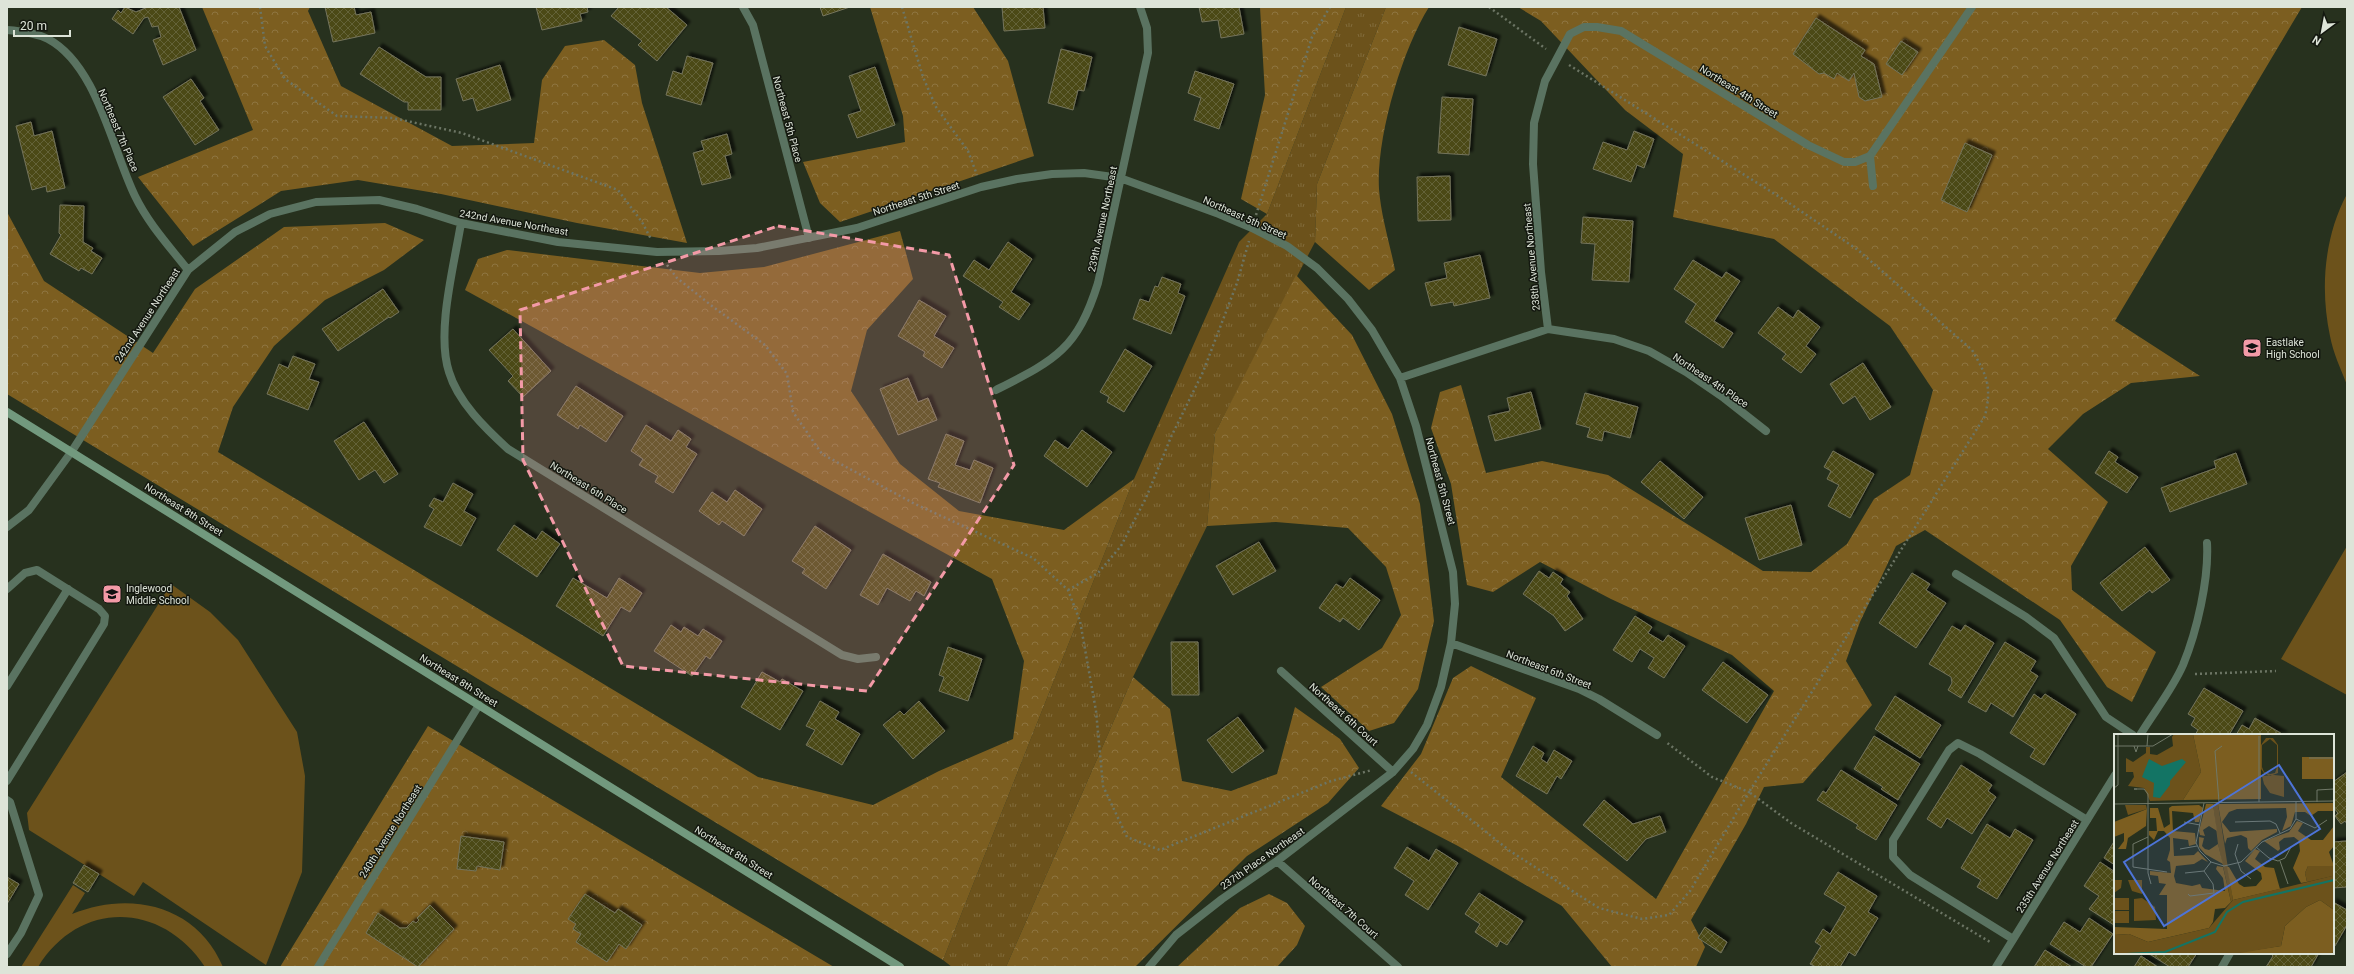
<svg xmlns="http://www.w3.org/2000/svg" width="2354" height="974" viewBox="0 0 2354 974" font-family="Roboto,sans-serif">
<defs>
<pattern id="grass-tufts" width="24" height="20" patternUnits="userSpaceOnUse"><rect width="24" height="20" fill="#6c521b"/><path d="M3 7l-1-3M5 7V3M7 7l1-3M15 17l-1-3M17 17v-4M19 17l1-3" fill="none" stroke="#816b3b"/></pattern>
<pattern id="forest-crowns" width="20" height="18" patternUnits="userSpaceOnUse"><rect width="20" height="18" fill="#7c5e20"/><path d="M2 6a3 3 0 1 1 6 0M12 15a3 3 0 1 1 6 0" fill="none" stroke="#8e7540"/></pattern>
<pattern id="building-cross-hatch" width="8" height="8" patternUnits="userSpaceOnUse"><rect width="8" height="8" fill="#4b4816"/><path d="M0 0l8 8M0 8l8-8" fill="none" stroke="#646237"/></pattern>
<filter id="shadow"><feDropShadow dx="3.5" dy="-3.5" stdDeviation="1" flood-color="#0009"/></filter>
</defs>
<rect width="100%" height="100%" fill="#27311e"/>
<!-- grass -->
<path fill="url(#grass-tufts)" d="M1346 7H1386L1317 184 1315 242 1215 433 1207 526 1133 677 1006 967H952L943 960 1134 479 1239 242 1267 214Z"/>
<!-- forest -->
<path fill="url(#forest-crowns)" d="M202 7H310L308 11 341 86 452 146 534 143 542 80 565 46 604 40 635 65 642 103 687 243 577 223 441 194 358 180 281 191 193 246 138 177 253 130Z
M870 7H973L1008 61 1034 156 840 222 820 203 803 162 905 142 903 116Z
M1260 7H1346L1267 214 1241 199 1265 95Z
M1386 7H1429C1402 50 1376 138 1379 189 1381 216 1390 244 1395 270L1369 290 1315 242 1317 184Z
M1518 7H2302L2115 321 2200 376 2131 383 2083 414 2048 449 2108 502 2071 566 2072 590 2156 652 2132 702 2107 687 2060 620 1925 530 1896 546 1860 622 1846 661 1872 705 1803 783 1764 787 1746 824 1691 920 1705 947 1696 967H1612L1562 906 1458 846 1381 806 1421 754 1453 678 1471 666 1536 698 1501 777 1656 899 1774 691 1732 655 1611 599 1540 562 1493 592 1467 585 1451 484 1431 428 1440 392 1461 385 1486 473 1542 461 1608 475 1763 571 1811 572 1847 544 1874 499 1910 475 1933 390 1890 326 1774 239 1673 217 1683 154 1625 110 1541 21Z
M7 212 44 281 153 353 195 289 284 227 385 223 424 240 384 270 325 300 274 346 233 407 218 452 758 777 873 805 939 771 1013 739 1024 661 992 579 465 290 478 259 507 250 700 273 764 267 900 231 913 279 867 330 851 391 900 464 959 511 1064 530 1134 479 943 960 7 394Z
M1296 275 1352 335 1392 414 1420 504 1434 621 1418 689 1394 723 1369 731 1321 687 1382 648 1401 615 1386 567 1348 528 1276 522 1207 526 1215 433Z
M1133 677 1170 709 1182 781 1231 791 1277 774 1295 707 1340 739 1359 768 1328 803 1247 856 1135 967H1006Z
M428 726 834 967H280Z
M1269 894 1287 903 1305 926 1297 945 1277 967H1177L1240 908Z"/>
<!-- pitch -->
<path fill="#6c521b" d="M2347 194V385C2341 369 2333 353 2330 336 2320 289 2324 237 2347 194Z
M2347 546V695L2281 659Z
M171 584 210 612 238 640 297 732 305 776 302 872 266 965 143 882 134 896 29 830 27 813Z
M73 885 85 893 72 914C130 890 197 905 223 967H205C162 902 80 899 38 967H21Z"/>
<!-- building -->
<path fill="url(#building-cross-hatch)" stroke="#74745c" filter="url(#shadow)" d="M125 7 136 12 148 7H179L196 50 163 65 153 40 161 37 158 26 152 27 148 17 144 18 133 34 112 19 118 10 121 13Z
M325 7H354L356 15 371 12 375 33 333 42Z
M536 7H587L588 12 580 14 582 21 542 30Z
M619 7H666L687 25 657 61 638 45 642 41 611 16Z
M820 7H850L823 16Z
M1002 7H1043L1045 28 1004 31Z
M1199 7H1239L1244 34 1221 38 1218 20 1202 22Z
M1816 18 1865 50 1861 56 1874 64 1882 97 1865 101 1859 97 1854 73 1849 81 1837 73 1834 79 1824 73 1819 74 1793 54Z
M1459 27 1497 39 1486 76 1448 65Z
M1901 41 1918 52 1902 75 1886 64Z
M379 47 426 77H441V110H408V102H404L360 74Z
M1061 49 1092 57 1084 91 1078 90 1073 110 1048 103Z
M687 56 713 63 701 105 666 95 673 71 682 74Z
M500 65 511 100 477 111 473 98 463 101 456 79Z
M875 67 895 125 857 138 848 115 861 111 849 76Z
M1195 71 1234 84 1219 129 1194 120 1201 98 1188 93Z
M191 79 204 98 200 101 219 130 195 145 163 97Z
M1442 97 1473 99 1469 155 1438 153Z
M31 122 34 136 52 131 65 188 47 192 46 186 32 190 16 126Z
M1634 131 1654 139 1644 168 1637 165 1631 182 1593 169 1603 142 1627 150Z
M727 134 732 154 725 156 731 178 702 185 693 153 704 150 701 141Z
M1965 143 1992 155 1967 212 1941 200Z
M1450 176 1451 220 1418 221 1417 177Z
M60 205 84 206 83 242 93 248 91 251 102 258 92 274 81 268 79 271 50 254 61 235 59 233Z
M1583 217 1633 221 1629 282 1592 280 1595 244 1581 243Z
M1008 242 1032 259 1011 292 1030 304 1019 320 999 307 1003 302 963 276 974 260 989 270Z
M1480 255 1490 298 1454 306 1453 302 1431 306 1425 283 1447 278 1444 263Z
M1693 260 1722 278 1726 272 1740 281 1714 321 1733 333 1723 348 1685 322 1696 304 1674 289Z
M1162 277 1181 284 1178 293 1185 296 1171 334 1133 319 1140 299 1149 302 1155 286 1158 287Z
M383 289 399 312 390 318 389 317 338 351 322 329Z
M919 300 946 316 934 336 954 348 942 368 923 356 925 352 898 336Z
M1778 307 1793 318 1798 310 1820 327 1806 346 1816 354 1801 373 1782 359 1786 354 1758 333Z
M513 329 551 371 523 397 508 381 513 376 489 350Z
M1125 349 1152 366 1124 412 1107 402 1109 397 1100 392Z
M293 356 315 364 309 379 319 382 308 410 267 394 279 364 288 368Z
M1863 363 1891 407 1870 420 1855 396 1843 404 1830 384Z
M908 378 918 402 928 398 937 420 898 435 880 389Z
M576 386 623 416 606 442 580 425 578 429 557 415Z
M1531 392 1541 429 1495 441 1488 416 1510 411 1507 398Z
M1585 393 1638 407 1630 438 1604 431 1602 441 1587 437 1590 428 1576 424Z
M364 422 398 474 384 483 375 470 359 480 334 441Z
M646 425 671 441 678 430 691 439 686 447 697 454 673 493 655 482 658 476 639 465 643 459 631 451Z
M1082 430 1112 452 1087 487 1044 456 1055 440 1068 449Z
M946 434 964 441 955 465 970 470 974 460 993 468 980 503 938 487 940 483 928 479Z
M1833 451 1874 474 1850 518 1828 506 1839 485 1827 479 1831 471 1824 467Z
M2109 451 2118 457 2115 462 2138 477 2127 493 2095 473Z
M2236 453 2247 484 2170 512 2161 488 2216 468 2214 461Z
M1660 461 1703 497 1684 519 1641 482Z
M453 483 473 494 464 511 476 518 461 546 424 527 434 509 429 506 434 498 443 502Z
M735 490 762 509 744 536 722 521 719 525 699 511 712 492 727 502Z
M1791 505 1802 545 1759 560 1745 518Z
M514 525 536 540 542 531 560 544 537 577 497 550Z
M815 526 851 550 826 589 802 573 805 569 792 561Z
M1259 542 1276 571 1233 595 1216 566Z
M2145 547 2170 580 2152 593 2150 590 2122 611 2100 583Z
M883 554 931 582 924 596 916 591 910 601 887 588 878 605 860 595Z
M1539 571 1549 578 1553 572 1563 579 1560 584 1570 592 1567 596 1583 619 1565 631 1554 616 1523 594Z
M1912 573 1930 584 1926 590 1946 603 1916 648 1879 623Z
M573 578 607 598 619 578 642 593 630 612 621 607 603 636 556 606Z
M1350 578 1380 600 1359 630 1343 618 1340 622 1319 608 1336 584 1343 588Z
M1635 616 1652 627 1648 633 1663 642 1668 635 1685 646 1664 678 1648 668 1654 658 1640 649 1632 662 1613 650Z
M671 625 681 632 684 627 698 636 703 629 722 641 710 659 706 656 692 676 654 651Z
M1965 625 1994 643 1961 698 1948 690 1952 683 1951 677 1929 664 1952 626 1961 631Z
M1171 642H1198L1199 695H1172Z
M2005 642 2036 661 2030 671 2038 676 2013 717 1991 703 1986 712 1968 702Z
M948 647 982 659 968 701 939 691 944 677 939 675Z
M1723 662 1768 695 1747 723 1702 690Z
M762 672 780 682 782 679 803 691 780 730 741 707Z
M2204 688 2243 711 2229 735H2195L2198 730 2191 725 2195 718 2188 714Z
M2034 694 2041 699 2045 694 2076 714 2044 765 2030 757 2035 749 2010 733Z
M1895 696 1941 725 1920 758 1875 729Z
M820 701 839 712 835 719 860 734 842 765 806 745 815 730 806 726Z
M919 701 945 731 913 759 883 725 900 711 904 715Z
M1238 717 1264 751 1232 773 1207 740Z
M2255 718 2284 735H2236L2242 725 2249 729Z
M1874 736 1920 764 1898 800 1881 789 1883 787 1854 769Z
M1533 746 1544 753 1541 759 1547 763 1554 750 1572 761 1561 779 1557 776 1547 794 1516 776Z
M1961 765 1992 785 1988 791 1996 797 1972 834 1947 818 1941 828 1927 819Z
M1841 770 1897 805 1876 840 1856 828 1858 825 1817 800 1823 791 1826 793Z
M2347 772V824L2345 821 2341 824 2335 816 2338 813 2333 807V782Z
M1604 800 1633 824 1660 816 1666 832 1646 839 1627 861 1583 825Z
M1987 824 2010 838 2015 829 2033 840 1997 899 1977 887 1981 880 1961 868Z
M461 836 504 842 500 870 477 866 476 871 457 869Z
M2115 840V865L2104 858Z
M2347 841V887L2333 888V842Z
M1407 847 1429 861 1436 849 1458 863 1428 910 1405 895 1414 881 1394 868Z
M2100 862 2115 872 2114 925 2089 909 2099 896 2084 886Z
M84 865 99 874 88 892 73 883Z
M1838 872 1877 896 1868 912 1878 918 1855 956 1849 952 1840 967H1816L1810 964 1821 946 1815 942 1823 929 1830 934 1846 907 1824 894Z
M7 877 19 884 7 904Z
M1479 893 1523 921 1507 945 1500 941 1497 947 1475 932 1480 924 1465 914Z
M585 894 615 913 618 909 642 925 626 949 619 944 607 962 576 942 581 934 573 929 576 924 568 919Z
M2333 902 2347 910V925L2335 946 2333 944Z
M430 905 454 929 418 967 366 933 378 913 400 928H406L413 921 416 923 419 920 417 918Z
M2089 918 2113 934 2091 967H2086L2050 944 2064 922 2080 932Z
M1705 927 1727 942 1721 953 1698 938Z
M2045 950 2072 967H2034Z
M2148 953H2197L2188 967H2170Z
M2270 953H2319L2311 967H2266L2273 956Z
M2141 956 2158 967H2134Z"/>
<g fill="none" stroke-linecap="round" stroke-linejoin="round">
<!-- path -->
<path stroke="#6c7564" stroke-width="2.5" stroke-dasharray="2 3" stroke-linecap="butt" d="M260 7 265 46 285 79 337 116 393 118 462 133 618 190 642 222 651 239
M902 7 923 77 936 107 968 151 977 175
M1489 7 1546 49
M1569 65 1786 201 1858 250 1972 350C1987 376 1992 386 1985 416L1749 792 1791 823 1990 942
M1256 215 1312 37 1330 7
M667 265 677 278 712 306 765 345 787 374 793 412 822 454 915 504 1033 558 1068 590 1080 621 1096 711 1103 786 1127 837 1160 850 1331 781 1372 770
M1068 590 1098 573 1121 546 1146 498 1171 437 1203 372 1237 283 1249 241
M2195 674 2276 671
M1411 772 1510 851 1563 885 1599 908 1642 919 1669 915 1690 891 1749 792 1712 777 1666 742"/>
<!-- lane -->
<path stroke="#5a7361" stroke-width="8" d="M1870 156 1972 7
M7 527 29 510 72 451
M7 589 25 573 37 570 99 609 105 616 104 624 7 781
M7 686 68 589
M7 800 10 802 39 895 21 933 7 954
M2013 939 1910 875 1893 857V840L1949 750 1958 743 1980 754 2087 820"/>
<!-- street -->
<path stroke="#5a7361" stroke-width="8" d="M743 7 753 25 809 238
M7 30C20 31 36 33 48 39 97 65 112 149 135 196 148 223 169 246 188 270
M461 223C454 266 436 332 449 372 458 402 485 428 508 449L842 655 858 659 876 657
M1548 329 1541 272 1533 164 1534 123 1545 81 1570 34 1584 27H1597L1621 31 1808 145 1844 162H1855L1870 156 1873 186
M1400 378 1548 329 1614 339 1649 351 1686 372 1724 398 1766 431
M996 390C1055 360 1077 350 1098 283L1148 53 1147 28 1140 7
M72 451 188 270 235 232 270 214 316 202 379 200 417 209 461 223 558 242 657 252 719 251 757 248 857 228 981 187 1017 179 1052 174 1084 173 1120 178 1219 214 1252 228 1287 246 1317 268 1348 299 1372 330 1400 378 1416 426 1453 572 1455 604 1451 643 1441 687 1427 725 1413 749 1393 772 1277 861 1222 899 1176 935 1149 967
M1956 574 2026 617 2054 638 2106 717 2133 735
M1451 643 1579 689 1599 699 1657 735
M1281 671 1393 772
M2140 735C2154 712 2172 690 2183 665 2197 631 2209 579 2207 543
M1277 861 1398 967
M318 967 479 705
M1996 967 2115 775
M2222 967 2230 953"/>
<!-- secondary -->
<path stroke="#72997e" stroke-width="8" d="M7 412 900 967"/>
</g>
<!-- marked area -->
<path fill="#f39aa7" fill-opacity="0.2" stroke="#f39aa7" stroke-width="3" stroke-dasharray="8 5" stroke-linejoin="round" d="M778 226 949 255 1014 465 867 691 623 666 523 460 520 310Z"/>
<!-- icons -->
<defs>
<g id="school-square" transform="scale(1)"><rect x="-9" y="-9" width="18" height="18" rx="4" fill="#f39aa7" stroke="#13170f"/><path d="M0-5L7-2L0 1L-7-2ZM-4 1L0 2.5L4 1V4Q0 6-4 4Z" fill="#111"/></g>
</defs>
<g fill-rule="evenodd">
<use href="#school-square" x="2252" y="348"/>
<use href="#school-square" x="112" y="594"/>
</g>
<g text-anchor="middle" stroke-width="3" stroke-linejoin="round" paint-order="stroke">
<!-- street labels -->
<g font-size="10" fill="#dde4d8" stroke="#13170f">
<text transform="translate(1739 91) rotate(32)" y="4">Northeast 4th Street</text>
<text transform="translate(788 119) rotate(75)" y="4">Northeast 5th Place</text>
<text transform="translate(119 130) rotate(67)" y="4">Northeast 7th Place</text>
<text transform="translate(916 198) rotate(-18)" y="4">Northeast 5th Street</text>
<text transform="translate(1245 217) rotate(24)" y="4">Northeast 5th Street</text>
<text transform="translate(1102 219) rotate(-78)" y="4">239th Avenue Northeast</text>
<text transform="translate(514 222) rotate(10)" y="4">242nd Avenue Northeast</text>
<text transform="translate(1531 257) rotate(-95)" y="4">238th Avenue Northeast</text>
<text transform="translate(147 315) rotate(-57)" y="4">242nd Avenue Northeast</text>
<text transform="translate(1711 380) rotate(34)" y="4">Northeast 4th Place</text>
<text transform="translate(1441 481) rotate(75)" y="4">Northeast 5th Street</text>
<text transform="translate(589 487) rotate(32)" y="4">Northeast 6th Place</text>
<text transform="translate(184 509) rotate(32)" y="4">Northeast 8th Street</text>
<text transform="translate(1549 669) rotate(21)" y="4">Northeast 6th Street</text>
<text transform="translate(459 680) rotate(32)" y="4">Northeast 8th Street</text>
<text transform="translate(1344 714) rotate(42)" y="4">Northeast 6th Court</text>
<text transform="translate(390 831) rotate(-58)" y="4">240th Avenue Northeast</text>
<text transform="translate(734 852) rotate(32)" y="4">Northeast 8th Street</text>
<text transform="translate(1262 858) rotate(-35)" y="4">237th Place Northeast</text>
<text transform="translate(2047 866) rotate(-58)" y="4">235th Avenue Northeast</text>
<text transform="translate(1344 907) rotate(41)" y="4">Northeast 7th Court</text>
</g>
<!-- poi labels -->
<g font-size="10" fill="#dde4d8" stroke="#13170f" text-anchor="start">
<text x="2266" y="346">Eastlake<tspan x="2266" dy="12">High School</tspan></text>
<text x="126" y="592">Inglewood<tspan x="126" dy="12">Middle School</tspan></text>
</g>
</g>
<!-- overview -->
<g transform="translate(2114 734)">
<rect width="220" height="220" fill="#27311e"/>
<path d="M60 0H79L87 38 69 66 36 67 30 54 14 52 20 43 19 38H12V24L19 28 32 19V13H36V20L43 21 59 12 58 3ZM99 70H104L119 166 117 168 104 110ZM11 71H32L33 75 14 81ZM194 132H220V139L219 142 193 148 191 139Z" fill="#6c521b"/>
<path d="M79 0H147V65L69 66 87 38ZM188 23H220V45H188ZM220 69V77H204L197 82 191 78H181L177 92 168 97 173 83 172 74 123 75 115 78 108 88 116 98 163 95V98L148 106 137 117 134 114 133 104 127 101 113 104 111 110 104 70ZM92 70H99L103 97 95 92 89 96 91 102 86 101 85 97ZM85 71 89 74 85 88H81L79 79 58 77 59 97 81 99 82 110 75 112 74 106 59 104 60 122 80 121 84 117 94 128 88 125 80 130 62 132 60 142 62 149 78 152 86 150 88 154 111 157 109 144 102 135 103 132 109 133 117 168 111 174 101 175 99 188 95 194 34 208 15 200 0 201V193L53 195V161H45L52 150 45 149 44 142 36 141V137L57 139 56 128 53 126 56 116V104L50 97H44L40 106 35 101V97H43L42 84H36V74H44L50 94 56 90 55 74 58 72ZM33 75 32 92 14 104 12 115H4L10 107V99L0 103V88ZM183 87 189 89 184 97 197 106H209L220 92V112L215 118 220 132H194L191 139 193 148 187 149 179 134 186 117 185 107 180 103 170 104 165 108 166 115 164 117 150 107 175 98ZM85 103 90 104 88 112 91 115 95 116 104 110 109 130 91 120 85 113ZM141 115 146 117 141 125 151 133 160 134 166 155 119 166 113 133H115L125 150 130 153 142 152 148 145 147 139 131 127ZM206 166 220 176V218L216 220H127V218L167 212 171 192 192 173Z" fill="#7c5e20"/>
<path d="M219 139 220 176 206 166 192 173 171 192 167 212 121 220H0V201L15 200 34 208 95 194 119 166 218 142Z" fill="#6c521b"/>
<path d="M152 4H159L164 11V39L156 42 150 39 147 35V11ZM156 5 163 11V33L161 39 156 40 150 38 148 33V11ZM160 41 170 42V63L156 59 150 50 148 42ZM0 146H8L7 154 0 159ZM14 146H28V160L18 157ZM0 164H15V176H0ZM28 164 41 173 42 186 20 187V165ZM0 177H15V189H0Z" fill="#6c521b" fill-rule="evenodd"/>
<path d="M35 25 48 32 68 25 72 28 56 47V51L46 64 39 63 40 49 28 43Z" fill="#137464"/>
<path fill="none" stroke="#137464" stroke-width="2" d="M12 220 51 218 101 198 113 178 129 168 220 146"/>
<path fill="none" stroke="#707968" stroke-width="1" d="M145 2V68M0 12H39L59 0M20 12 22 18 24 12M33 12 34 0M195 24H220M0 54 4 51V0M23 55H20H30L34 60V139L37 150M105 68 101 17 108 12M203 68V56L220 55M90 69 82 109 86 117 97 128 110 132 127 128 148 108 176 95 182 85V68M0 70 220 67M182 85 201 94 213 86M70 88 86 91M121 88 156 87 162 90 166 99M34 103 19 110V133L53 138M124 110 121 120 127 137 137 145M142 113 155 124 164 127 171 124 177 113M66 115 83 112M166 127 174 150M71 139 90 137 97 128M74 160 76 162 100 159 99 150 90 137"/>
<path fill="#4d74d8" fill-opacity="0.15" stroke="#4d74d8" stroke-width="2" d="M165 31 206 95 50 192 10 128Z"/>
<rect width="220" height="220" fill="none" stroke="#dde4d8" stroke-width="2"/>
</g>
<!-- border -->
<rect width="2354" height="974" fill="none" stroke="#dde4d8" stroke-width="16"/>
<!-- north arrow -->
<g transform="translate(2322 32) rotate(212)" stroke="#13170f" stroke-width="3" paint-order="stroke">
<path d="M0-3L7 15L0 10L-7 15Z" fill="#dde4d8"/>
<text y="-6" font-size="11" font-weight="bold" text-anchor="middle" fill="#dde4d8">N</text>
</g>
<!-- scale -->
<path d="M14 30v6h56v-6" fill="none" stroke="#dde4d8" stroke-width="2"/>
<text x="20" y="30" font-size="12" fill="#dde4d8" stroke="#13170f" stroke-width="3" paint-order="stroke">20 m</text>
</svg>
